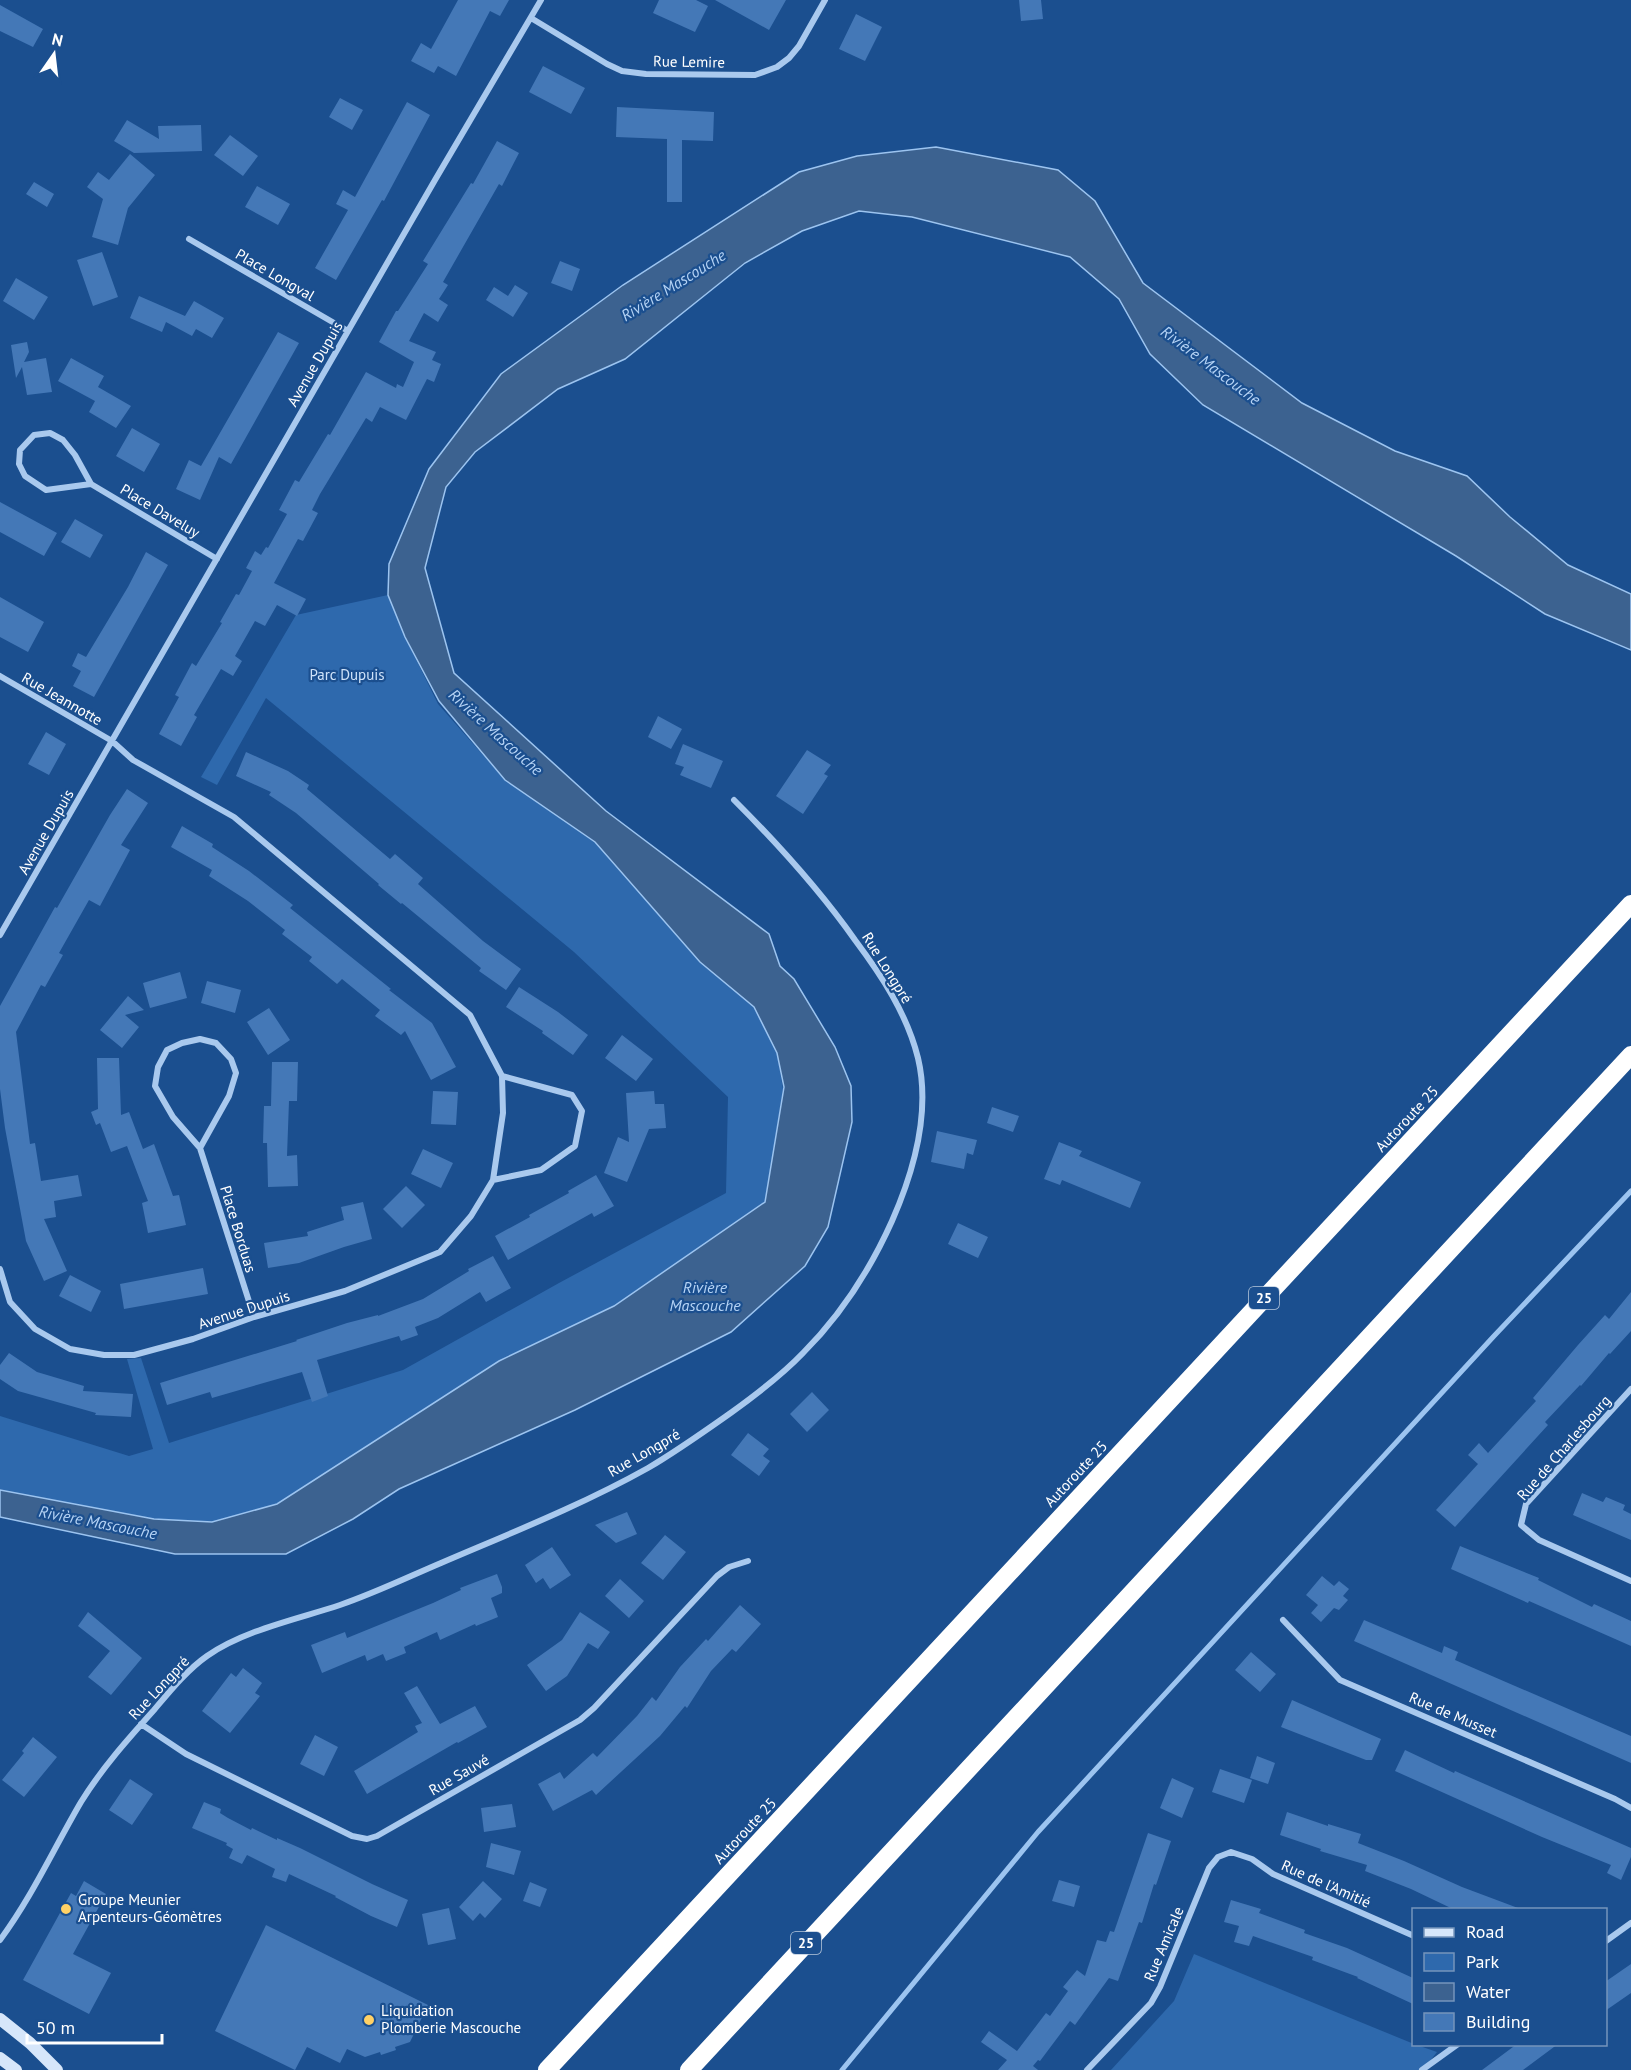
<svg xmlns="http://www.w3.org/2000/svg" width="1631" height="2070" viewBox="0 0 1631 2070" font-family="'PT Sans',sans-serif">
<rect width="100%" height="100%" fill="#1b4f8f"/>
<!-- green -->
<path fill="#2e69ad" d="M388 595 405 637 438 704 505 780 595 842 700 962 754 1006 777 1053 783 1089 765 1202 614 1306 499 1361 277 1504 212 1522 154 1519 0 1490V1416L129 1456 153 1449 127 1359 141 1358 169 1443 403 1370 559 1283 726 1193 728 1097 574 952 266 698 217 785 201 777 296 615Z
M1194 1954 1414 2044 1437 2052 1423 2070H1111L1174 2001Z"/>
<!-- water -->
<path fill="#3c6290" stroke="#9cc4f0" stroke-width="1.5" d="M936 147 1058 170 1095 201 1143 283 1302 403 1395 451 1467 476 1510 517 1568 565 1631 594V650L1545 614 1456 556 1203 405 1150 354 1119 299 1070 257 912 217 859 211 802 231 745 263 625 359 558 389 475 452 446 487 425 568 454 673 606 811 769 934 780 966 794 979 835 1047 851 1086 852 1122 828 1227 805 1266 731 1332 575 1410 399 1489 353 1519 286 1554H175L0 1517V1490L154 1519 212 1522 277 1504 499 1361 614 1306 765 1202 784 1087 777 1053 754 1007 700 962 595 842 505 780 439 701 405 637 388 595 389 564 429 469 501 374 623 285 799 172 857 156Z"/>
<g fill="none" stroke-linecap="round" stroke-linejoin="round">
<!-- stream -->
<path stroke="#9cc4f0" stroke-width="5" d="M842 2070 1038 1832 1494 1336 1631 1191"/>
</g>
<!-- building -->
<path fill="#4478b7" d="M458 0H509L500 16 490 11 456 76 438 66 434 73 411 61 421 43 431 49Z
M659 0H696L708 6 695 32 653 13Z
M715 0H786L769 30Z
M1019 0H1041L1043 19 1021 21Z
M0 5 43 29 33 47 0 31Z
M856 14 882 27 865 61 839 49Z
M543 66 585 88 571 114 529 92Z
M340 98 363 110 352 130 329 117Z
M407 102 430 115 384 201 382 200 336 280 315 268 348 210 336 204 343 190 355 197Z
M617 107 714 112 713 141 682 140V202H667V139L616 137Z
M127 120 159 139 158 126 201 125 202 151 134 153 114 141Z
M230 135 258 156 243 176 214 155Z
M497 141 519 153 502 186 499 184 443 282 448 285 439 299 448 305 438 322 424 313 409 341 436 352 432 360 441 364 434 382 427 379 406 420 380 407 372 422 366 418 320 494 312 510 318 513 303 541 298 539 274 583 306 599 297 616 277 605 265 626 255 621 235 656 242 661 233 676 221 669 194 715 197 717 181 746 159 734 179 697 175 695 192 663 196 666 222 623 220 622 236 594 239 595 252 571 246 568 255 551 261 555 266 547 268 548 287 514 279 510 295 480 299 482 328 434 330 435 366 372 396 388 397 384 403 387 414 362 379 342 396 311H398L428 264 423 261 471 183 473 184Z
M130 154 155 175 128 208 118 245 92 237 103 199 87 187 98 172 109 180Z
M34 182 54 194 47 207 26 194Z
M257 186 290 204 278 225 245 207Z
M102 252 118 297 93 306 77 260Z
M560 261 580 269 572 291 551 283Z
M16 278 48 297 34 320 3 301Z
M515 285 528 293 513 317 486 300 494 287 508 296Z
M139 296 185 316 194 301 224 318 212 338 196 329 192 336 166 322 162 332 130 318Z
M278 332 299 343 231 464 219 457 200 500 176 489 189 460 201 466Z
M27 342 29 352 24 362 46 358 52 392 27 395 22 367 16 378 11 345Z
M71 358 104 376 98 387 131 406 116 428 89 412 95 401 58 381Z
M132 428 160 444 144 472 116 456Z
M0 502 57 533 44 556 0 532Z
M75 519 103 535 90 558 61 542Z
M146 552 168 565 94 697 73 686 81 671 72 666 78 653 86 657 128 587Z
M0 597 44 622 28 652 0 637Z
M658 716 682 729 671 749 648 737Z
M46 732 66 744 49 775 28 764Z
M683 744 723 761 711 788 680 775 684 767 675 764Z
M807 750 831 765 824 774 828 776 803 814 776 796Z
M246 752 288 771 309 785 307 789 390 859 395 854 423 878 418 884 483 941 521 969 506 990 479 971 481 968 402 903 401 904 378 885 379 884 296 813 269 795 271 792 236 776Z
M127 789 148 803 121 845 130 850 100 906 89 900 59 953 63 955 45 987 41 985 16 1032 30 1144 35 1143 41 1181 78 1175 82 1196 54 1201 56 1217 44 1219 67 1271 44 1281 26 1241 5 1128 0 1089V1006L55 907 57 908 110 815Z
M182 826 213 844 212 847 249 871 293 905 290 908 391 989 389 990 432 1023 456 1067 431 1080 405 1031 401 1035 375 1016 380 1010 342 979 337 984 309 961 312 957 282 934 285 930 248 901 209 876 212 870 171 847Z
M180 972 187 998 150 1008 143 983Z
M207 981 241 990 235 1013 201 1003Z
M519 987 558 1012 588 1035 573 1055 542 1033 543 1031 506 1007Z
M128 996 144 1010 125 1015 139 1027 122 1048 100 1030Z
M269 1008 290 1040 268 1055 247 1022Z
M622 1035 653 1059 636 1081 605 1058Z
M97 1058H119L121 1115 129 1112 143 1149 154 1144 173 1196 179 1195 186 1225 148 1233 142 1203 148 1201 127 1146 111 1152 100 1123 96 1125 91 1112 98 1109Z
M272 1062H298L297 1101H289L287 1156 297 1155 298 1186 268 1187 267 1143H263L264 1106H271Z
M433 1091 458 1092 456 1125 431 1124Z
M654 1091 655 1104H664L666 1128 649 1129 627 1182 604 1173 618 1137 629 1142 626 1093Z
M992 1107 1019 1116 1013 1132 987 1123Z
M937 1131 977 1140 973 1155 967 1153 964 1169 931 1162Z
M1059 1142 1082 1151 1079 1156 1141 1182 1130 1208 1062 1180 1060 1185 1044 1179Z
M423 1149 453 1163 441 1188 411 1174Z
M596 1175 614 1206 594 1217 592 1213 508 1260 495 1236 530 1217 529 1215 569 1193 568 1191Z
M406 1186 425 1205 402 1228 383 1209Z
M363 1202 372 1239 344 1247 299 1263 268 1268 264 1243 308 1236 307 1232 344 1220 341 1207Z
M958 1223 988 1237 978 1258 948 1244Z
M493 1256 511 1288 486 1302 480 1292 438 1318 415 1327 418 1335 401 1341 399 1336 317 1360 328 1396 312 1402 302 1372 212 1398 210 1392 167 1405 160 1383 297 1341 296 1340 347 1323 378 1315V1316L423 1299 469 1271 468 1269Z
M203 1268 208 1294 124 1309 120 1284Z
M70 1275 101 1291 91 1312 59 1296Z
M1631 1292V1331L1610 1354 1609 1353 1581 1386 1580 1385 1545 1422 1548 1425 1455 1527 1436 1510 1478 1464 1468 1455 1479 1443 1488 1453 1536 1401 1533 1398 1578 1345 1605 1315 1609 1319Z
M9 1353 37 1372 84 1386 83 1391 133 1394 131 1417 95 1415 96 1413 18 1391 0 1379V1365Z
M812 1392 829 1410 807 1432 790 1414Z
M748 1433 769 1449 763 1456 770 1461 759 1476 731 1455Z
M1582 1493 1603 1502 1606 1497 1625 1505 1623 1510 1631 1514V1540L1573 1515Z
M627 1512 637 1534 616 1543 595 1525Z
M665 1535 686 1552 663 1580 641 1563Z
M1460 1546 1539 1578 1538 1580 1592 1607 1594 1604 1631 1621V1646L1529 1601 1528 1603 1451 1569Z
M552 1547 571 1575 550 1589 543 1578 536 1583 525 1565Z
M497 1574 502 1587V1593L491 1598 498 1617 476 1626 475 1624 440 1640 437 1632 404 1647 406 1653 386 1661 383 1654 367 1661 365 1655 322 1673 311 1645 345 1632 347 1638 433 1603 461 1590 460 1588Z
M1322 1576 1334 1586 1339 1581 1349 1589 1343 1596 1348 1600 1339 1610 1334 1608 1321 1622 1311 1613 1318 1605 1306 1595Z
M620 1579 644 1601 629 1618 605 1596Z
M740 1605 761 1624 736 1652 732 1649 711 1671 687 1708 685 1706 660 1736 596 1795 592 1790 553 1811 538 1784 560 1772 564 1779 593 1753 597 1757 637 1716 652 1697 656 1701 680 1667 706 1639 708 1641Z
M88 1612 142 1658 111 1695 88 1677 110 1651 78 1626Z
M580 1612 610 1632 598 1649 588 1643 567 1676 546 1691 527 1665 562 1640Z
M1364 1620 1442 1653 1444 1646 1458 1652 1455 1660 1631 1736V1763L1354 1641Z
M1251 1652 1276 1674 1260 1692 1235 1670Z
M243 1668 262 1683 255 1693 260 1696 230 1733 202 1711 231 1673 236 1677Z
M417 1686 440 1724 475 1706 487 1727 458 1743 457 1742 367 1794 354 1771 418 1732 415 1726 422 1723 404 1693Z
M1292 1700 1381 1739 1372 1760H1366L1281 1727Z
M315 1735 338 1747 324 1776 300 1764Z
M33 1737 57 1757 24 1797 2 1780 24 1753 22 1751Z
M1405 1750 1454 1773 1455 1771 1631 1848V1857L1621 1880 1607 1873 1611 1865 1542 1837 1395 1771Z
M1257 1756 1275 1763 1268 1784 1250 1778Z
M1220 1769 1252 1780 1244 1803 1212 1792Z
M1172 1778 1194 1788 1182 1818 1160 1808Z
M130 1779 153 1794 132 1825 109 1810Z
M204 1802 221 1809 220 1813 228 1818 251 1830 252 1828 277 1840V1838L300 1848 372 1884 408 1900 397 1927 371 1916 335 1897 336 1896 289 1874 286 1882 272 1877 275 1869 247 1855 242 1864 229 1858 233 1849 226 1845 227 1843 192 1828Z
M512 1804 516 1827 484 1832 481 1808Z
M1287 1812 1328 1826V1824L1361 1834 1358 1843 1404 1861 1462 1887 1518 1908V1910H1455L1411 1889 1365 1871 1367 1865 1320 1851 1321 1849 1280 1835Z
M1148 1833 1171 1841 1156 1885 1154 1884 1142 1923 1139 1922 1118 1981 1109 1978 1075 2025 1070 2021 1040 2061 1038 2060 1033 2066 1038 2070H998L1007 2060 981 2042 989 2031 1017 2051 1046 2013 1050 2016 1068 1991 1063 1987 1077 1970 1085 1976 1097 1940 1106 1942 1110 1931 1114 1932Z
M491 1843 521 1851 514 1875 486 1867Z
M1059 1880 1080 1886 1074 1907 1052 1901Z
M84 1881 106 1894 73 1954 111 1973 89 2014 23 1980 71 1893 76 1896Z
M483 1881 502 1899 485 1918 480 1913 473 1921 459 1907Z
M530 1882 547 1889 540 1907 523 1901Z
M1231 1900 1261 1909 1259 1913 1305 1930 1304 1933 1347 1948 1413 1978V2004L1357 1978 1358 1977 1312 1960 1313 1957 1253 1936 1249 1946 1234 1942 1239 1926 1224 1922Z
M449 1908 456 1939 428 1945 422 1914Z
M266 1925 428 2005 410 2042 395 2047 396 2050 381 2055 380 2052 365 2057 347 2049 340 2063 307 2047 295 2070 215 2031Z
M1631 1964V1993L1605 2011V1982Z
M1517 2044H1558L1523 2070H1482Z"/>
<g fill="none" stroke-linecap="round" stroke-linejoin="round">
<!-- street -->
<path stroke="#a9c9ee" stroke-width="6" d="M531 18 607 64 622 71 646 74 755 75 777 67 789 58 799 46 825 0
M189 239 348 331
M91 484 46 490 25 476 19 464 20 450 34 435 50 433 63 440 75 455 91 484 217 559
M0 676 112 741 133 760 234 817 470 1015 502 1076 503 1113 493 1180 471 1216 440 1252 345 1291 254 1317 193 1339 134 1355H104L70 1349 35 1329 10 1302 0 1269
M0 935 435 180 541 0
M200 1148 229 1096 236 1073 231 1059 216 1043 200 1039 182 1043 167 1050 158 1067 155 1086 173 1117 200 1148 254 1317
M493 1180 541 1170 575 1146 582 1111 572 1095 502 1076
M1631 1389 1526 1504 1521 1525 1539 1540 1631 1581
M1283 1620 1340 1680 1615 1799 1631 1808
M141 1724 186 1754 352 1836 367 1839 377 1836 580 1720 594 1708 717 1576 729 1567 748 1561
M0 1940C32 1897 54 1848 81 1802 102 1768 128 1739 154 1710 170 1691 187 1670 207 1656 244 1630 298 1619 340 1605 375 1593 408 1577 441 1563 511 1533 582 1505 648 1468 677 1451 705 1431 732 1412 757 1394 782 1375 803 1353 841 1315 870 1270 892 1221 914 1171 931 1113 918 1058 907 1014 882 976 855 940 819 889 778 844 734 800
M1606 1941 1631 1923
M1087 2070 1151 2003 1160 1987 1209 1868 1218 1857 1231 1852 1252 1859 1273 1874 1414 1936
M1422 2070 1458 2044"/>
<!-- secondary -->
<path stroke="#d6e6fa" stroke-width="12" d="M0 2019 30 2043 57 2070
M0 2058 16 2070"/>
<!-- highway -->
<path stroke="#fff" stroke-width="18" d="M547 2070 1631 904
M689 2070 1631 1055"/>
</g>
<!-- markers -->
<g fill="#ffd166" stroke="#1b4f8f" stroke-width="2">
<circle cx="66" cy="1909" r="6"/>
<circle cx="369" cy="2020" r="6"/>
</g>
<g text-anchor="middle" stroke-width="4.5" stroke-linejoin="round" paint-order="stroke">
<!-- shield labels -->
<g fill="#1b4f8f" stroke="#bbcadd" stroke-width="1.5">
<rect x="1249" y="1287" width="30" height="22" rx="4.5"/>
<rect x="791" y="1932" width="30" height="22" rx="4.5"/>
</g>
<g font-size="14" font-weight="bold" fill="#fff">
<text x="1264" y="1303">25</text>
<text x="806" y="1948">25</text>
</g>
<!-- street labels -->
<g font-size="15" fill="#fff" stroke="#1b4f8f">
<text transform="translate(689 62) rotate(1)" y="5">Rue Lemire</text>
<text transform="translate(275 275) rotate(30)" y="5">Place Longval</text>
<text transform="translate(315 364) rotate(-60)" y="5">Avenue Dupuis</text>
<text transform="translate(160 511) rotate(31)" y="5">Place Daveluy</text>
<text transform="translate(62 699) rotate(30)" y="5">Rue Jeannotte</text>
<text transform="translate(46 832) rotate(-60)" y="5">Avenue Dupuis</text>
<text transform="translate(887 968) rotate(58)" y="5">Rue Longpré</text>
<text transform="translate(1407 1119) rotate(-47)" y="5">Autoroute 25</text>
<text transform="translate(238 1229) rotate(73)" y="5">Place Borduas</text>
<text transform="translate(244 1310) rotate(-18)" y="5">Avenue Dupuis</text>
<text transform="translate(1564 1448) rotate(-49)" y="5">Rue de Charlesbourg</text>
<text transform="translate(644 1453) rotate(-30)" y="5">Rue Longpré</text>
<text transform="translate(1076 1474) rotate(-47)" y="5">Autoroute 25</text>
<text transform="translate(159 1688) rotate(-47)" y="5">Rue Longpré</text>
<text transform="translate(1453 1715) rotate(23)" y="5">Rue de Musset</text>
<text transform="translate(459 1775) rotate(-30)" y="5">Rue Sauvé</text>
<text transform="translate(745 1831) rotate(-47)" y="5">Autoroute 25</text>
<text transform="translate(1326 1884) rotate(24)" y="5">Rue de l'Amitié</text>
<text transform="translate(1164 1944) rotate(-67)" y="5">Rue Amicale</text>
</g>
<!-- park labels -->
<g font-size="15" fill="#cfe3fa" stroke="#1b4f8f">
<text x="347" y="680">Parc Dupuis</text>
</g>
<!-- poi labels -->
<g font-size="15" fill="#fff" stroke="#1b4f8f" text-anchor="start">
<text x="78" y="1905">Groupe Meunier<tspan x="78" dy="17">Arpenteurs-Géomètres</tspan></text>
<text x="381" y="2016">Liquidation<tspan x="381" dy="17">Plomberie Mascouche</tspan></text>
</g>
<!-- water labels -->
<g font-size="16" font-style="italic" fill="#b5d3f5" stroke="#1b4f8f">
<text transform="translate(673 285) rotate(-32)" y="6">Rivière Mascouche</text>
<text transform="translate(1211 365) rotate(37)" y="6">Rivière Mascouche</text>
<text transform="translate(496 732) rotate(42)" y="6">Rivière Mascouche</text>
<text x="705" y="1293">Rivière<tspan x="705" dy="18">Mascouche</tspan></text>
<text transform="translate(98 1522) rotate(11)" y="6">Rivière Mascouche</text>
</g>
</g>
<!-- legend -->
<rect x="1412" y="1908" width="195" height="138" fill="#1b4f8f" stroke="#7695bc" stroke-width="1.5"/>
<rect x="1424" y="1928" width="30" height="9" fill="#d6e6fa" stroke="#7695bc" stroke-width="1.5"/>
<text x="1466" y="1938" font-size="18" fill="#ffffff">Road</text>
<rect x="1424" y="1953" width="30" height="18" fill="#2e69ad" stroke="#7695bc" stroke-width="1.5"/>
<text x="1466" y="1968" font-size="18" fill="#ffffff">Park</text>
<rect x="1424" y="1983" width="30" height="18" fill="#3c6290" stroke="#7695bc" stroke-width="1.5"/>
<text x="1466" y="1998" font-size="18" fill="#ffffff">Water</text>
<rect x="1424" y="2013" width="30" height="18" fill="#4478b7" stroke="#7695bc" stroke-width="1.5"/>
<text x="1466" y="2028" font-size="18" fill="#ffffff">Building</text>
<!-- north arrow -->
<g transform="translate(54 54) rotate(14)" stroke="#1b4f8f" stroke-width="4.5" paint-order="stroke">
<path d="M0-4.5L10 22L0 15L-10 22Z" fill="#ffffff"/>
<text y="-9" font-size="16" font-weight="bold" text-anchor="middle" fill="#ffffff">N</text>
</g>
<!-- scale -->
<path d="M27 2034v9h135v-9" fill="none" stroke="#ffffff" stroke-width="3"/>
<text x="36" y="2034" font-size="18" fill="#ffffff" stroke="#1b4f8f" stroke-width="4.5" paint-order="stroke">50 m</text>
</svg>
